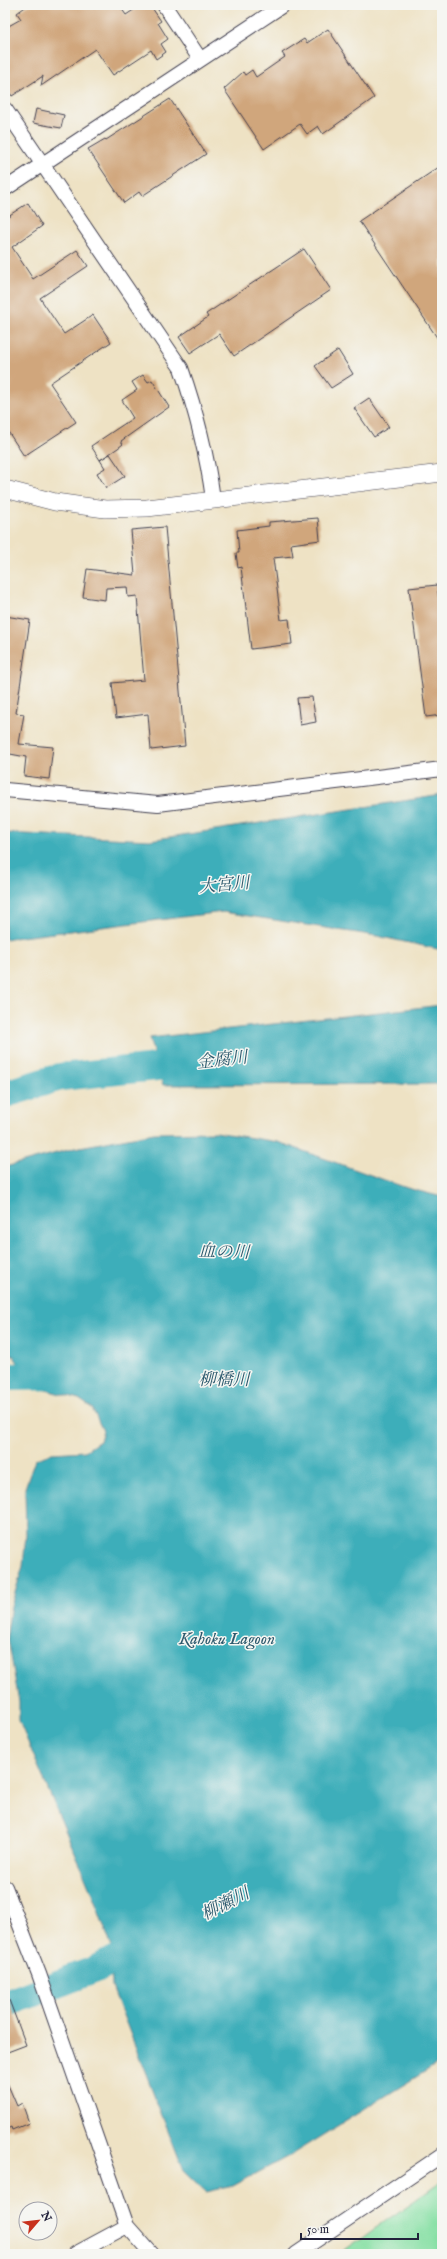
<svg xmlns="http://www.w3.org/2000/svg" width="447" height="2259" viewBox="0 0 447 2259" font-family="'IM FELL English','Noto Serif JP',serif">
<rect width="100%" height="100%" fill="#f6f6f2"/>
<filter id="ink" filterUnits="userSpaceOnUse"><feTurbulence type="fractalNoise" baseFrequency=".025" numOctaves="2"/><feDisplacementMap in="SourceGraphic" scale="8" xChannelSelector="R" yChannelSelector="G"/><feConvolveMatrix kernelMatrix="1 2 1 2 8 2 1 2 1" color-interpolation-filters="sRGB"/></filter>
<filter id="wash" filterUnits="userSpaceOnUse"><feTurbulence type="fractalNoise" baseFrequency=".012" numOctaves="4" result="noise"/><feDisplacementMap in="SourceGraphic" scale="16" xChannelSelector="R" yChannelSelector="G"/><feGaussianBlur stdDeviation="0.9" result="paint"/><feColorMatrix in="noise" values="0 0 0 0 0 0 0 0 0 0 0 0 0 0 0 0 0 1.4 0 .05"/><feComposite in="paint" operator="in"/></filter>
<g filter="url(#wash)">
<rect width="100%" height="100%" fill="#eee2c4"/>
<!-- green -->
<path fill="#87e0a5" stroke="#548170" d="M442 2181V2254H339Z"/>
<!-- water -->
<path fill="#3eaeba" stroke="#30687a" d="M442 795V950L377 936 223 912 5 939V833L150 840Z
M442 1005V1084L163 1085 149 1038Z
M215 1132 278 1142 407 1188 442 1197V2061L289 2156 233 2186 206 2192 184 2171 112 1987 111 1945 91 1891 19 1721V1702L7 1633 11 1606 23 1566 26 1535 25 1488 35 1460 52 1453 85 1451 100 1441 103 1431 92 1408 79 1399 35 1387 5 1344V1167L75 1148 154 1133Z"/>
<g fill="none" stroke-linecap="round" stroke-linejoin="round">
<!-- river -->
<path stroke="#3eaeba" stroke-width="28" d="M5 1094 60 1077 195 1063
M5 1377 65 1376
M5 2004 94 1970 145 1944"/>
</g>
<g id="blocks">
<!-- building -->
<path fill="#d0a67b" d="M28 5H119L126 15 141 5H150L161 21 158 23 168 39 161 44 166 52 156 59 151 50 113 75 95 49 41 86 43 76 12 96 5 86V28L21 19 17 13Z
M328 29 374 98 323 134 318 126 307 134 300 124 264 149 224 89 243 72 245 75 252 70 256 77 285 57 282 53 304 39 307 43Z
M170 99 206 154 142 196 139 192 124 203 88 149 105 139 106 140Z
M36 109 64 115 61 128 33 123Z
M442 165V345L359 221Z
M28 203 42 226 12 247 33 279 77 250 88 266 40 298 64 334 93 315 111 342 50 383 76 422 24 456 5 427V218Z
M304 249 331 290 234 356 219 334 190 353 179 337 208 317 206 314Z
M338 350 353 374 331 388 315 366Z
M143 375 148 382 152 380 169 407 121 441 123 444 118 448 100 460 91 446 133 418 122 400 137 390 132 382Z
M369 398 389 427 374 437 354 408Z
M110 454 125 476 106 488 97 473 105 468 100 460Z
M318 518 320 540 291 544 293 556 273 558 281 620 289 619 292 644 251 649 241 567 238 568 236 553H239L237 530 269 526V522Z
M165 527 185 746 151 750 148 714 116 718 112 683 144 680 137 596 128 597 127 587 106 588 105 600 83 597 87 569 135 575 131 530Z
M437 585 442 626V715L426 717 409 588Z
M5 616 30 620 16 713 24 714 19 744 53 747 49 779 24 776 26 757 5 753Z
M312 697 316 722 300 725 297 698Z
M6 1992 26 2045 5 2053V1993Z
M5 2078 17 2106 22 2103 29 2123 12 2130 11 2127 5 2130Z"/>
</g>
</g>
<g filter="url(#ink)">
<use href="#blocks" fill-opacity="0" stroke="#413f50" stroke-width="1"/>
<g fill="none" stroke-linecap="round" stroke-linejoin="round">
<!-- minor casing -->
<g stroke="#413f50" stroke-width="16">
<path id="minor" d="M164 5 200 59
M5 109 181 368C196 411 207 454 213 499
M5 189 283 5
M5 790 158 804 442 769
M5 1887 39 1974 127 2226 152 2254
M75 2254 127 2226
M296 2254 442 2155"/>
</g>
<!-- tertiary casing -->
<g stroke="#413f50" stroke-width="18">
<path id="tertiary" d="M5 489 55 502 105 509 147 508 442 473"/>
</g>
<!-- minor -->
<use href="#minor" stroke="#fff" stroke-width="14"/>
<!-- tertiary -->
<use href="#tertiary" stroke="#fff" stroke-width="17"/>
</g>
</g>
<g text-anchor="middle" stroke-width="3" stroke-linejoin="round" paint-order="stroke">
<!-- water labels -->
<g font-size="17" font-style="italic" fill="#2d5a6e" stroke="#f6f6f2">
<text transform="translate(224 884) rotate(-5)" y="6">大宮川</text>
<text transform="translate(222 1059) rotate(-6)" y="6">金腐川</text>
<text transform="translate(224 1251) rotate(2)" y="6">血の川</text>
<text x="224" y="1385">柳橋川</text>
<text x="227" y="1644">Kahoku Lagoon</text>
<text transform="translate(225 1903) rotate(-27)" y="6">柳瀬川</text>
</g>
</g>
<!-- margin -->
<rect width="447" height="2259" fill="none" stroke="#f6f6f2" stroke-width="20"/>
<!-- north arrow -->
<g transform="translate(38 2221) rotate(62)"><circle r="19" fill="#f6f6f2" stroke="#a1a1a9"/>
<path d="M0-3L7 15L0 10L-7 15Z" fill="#c8321e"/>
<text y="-6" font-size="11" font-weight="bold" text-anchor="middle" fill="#22223b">N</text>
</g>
<!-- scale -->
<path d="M301 2233v6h117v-6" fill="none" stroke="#22223b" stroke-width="2"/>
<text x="307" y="2233" font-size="12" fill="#22223b" stroke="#f6f6f2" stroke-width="3" paint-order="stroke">50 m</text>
</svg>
